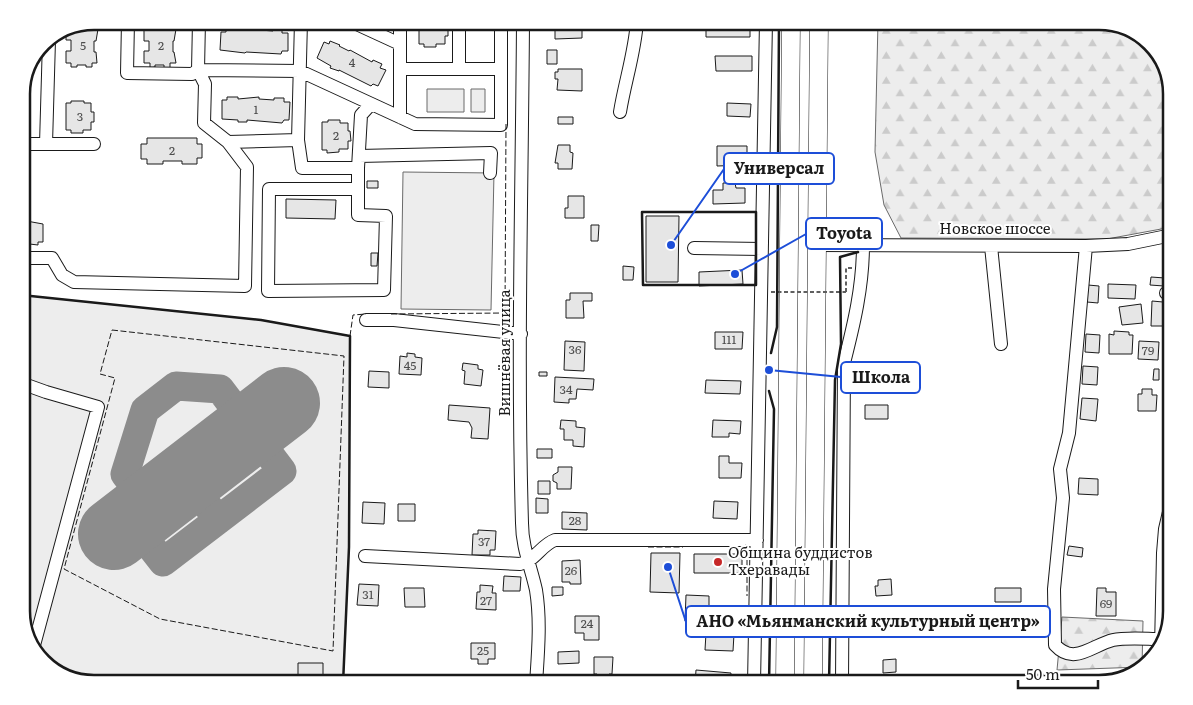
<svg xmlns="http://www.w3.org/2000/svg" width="1193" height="705" viewBox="0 0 1193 705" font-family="Literata,serif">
<defs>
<pattern id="forest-firs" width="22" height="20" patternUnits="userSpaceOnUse" patternTransform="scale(1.25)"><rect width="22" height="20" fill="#ededed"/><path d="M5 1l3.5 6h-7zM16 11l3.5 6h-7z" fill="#cbcbcb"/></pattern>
</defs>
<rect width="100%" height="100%" fill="#fff"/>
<!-- built -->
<path fill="#ededed" stroke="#6a6a6a" d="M427 89H464V112H427Z
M471 89H485V112H471Z
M403 172 494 173 491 310 401 309Z
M21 295 261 320 350 336 349 547 343 684H95L58 674 31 647 21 615Z"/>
<!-- forest -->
<path fill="url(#forest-firs)" stroke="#6a6a6a" d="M878 21H1099L1135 31 1162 58 1172 90V227L1107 239 901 238 884 205 875 152Z
M1062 617 1143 621 1142 667 1057 670Z"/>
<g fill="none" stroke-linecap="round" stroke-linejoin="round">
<!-- taxiway -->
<path stroke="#8c8c8c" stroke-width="29" d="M187 478 218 520
M131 521 163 562 282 471 220 389 176 386 145 410 125 474 149 506"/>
<!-- runway -->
<path stroke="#8c8c8c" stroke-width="72" d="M114 534 284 403"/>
</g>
<!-- building -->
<path fill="#e6e6e6" stroke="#1a1a1a" d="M419 21H445V26H448V36H445V44H436V47H424V44H419Z
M548 21H582V38L555 39V24L548 25Z
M706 21H750V37H706Z
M87 24H92L91 29H98L96 41H94V52H96L97 63H92V67H86V65H77V67H71V63H66V51H71V40H66V33L82 26 86 27Z
M150 25H155V27H164V25H170V29H176L174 41H173V52H174L176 63H170V68H164V65H155V67L150 68V63H144V51H149V41H144V29H149Z
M226 28H236V30H247V29L273 31V29H282V33H288V51H282L281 54 246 52 245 53 220 50 221 32H226Z
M330 41 340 45 339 46 349 51 350 50 372 62 373 60 382 64 380 68 386 70 378 86 373 84 371 86 339 70V71L330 68 331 66 317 58 324 42 329 44Z
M547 50H557V64H547Z
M715 56H752V71H716Z
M558 69H582V91L557 90 558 79H555V72H558Z
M227 97H238V99L259 97V99L274 100V98H284V102H290L289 120H284L282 123 247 120V122H238V120L222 119V100H227Z
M71 101H84V103H91V112H94V122H91V130H83V133H71V130H66V103H71Z
M727 103 751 104 750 117 727 116Z
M558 117H573V124H558Z
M328 120H340V123H348V131H350L351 141H348V149H339V152L327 153V150H322V122H328Z
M147 138H197V144H202V158H197V164H182V161H163V164H147V159H141V144H147Z
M558 145H570V152L573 153 572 169H558V163H555Z
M717 146H747V165L717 166Z
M367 181H378V188H367Z
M723 183H735L736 188H745V203L713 204V190H723Z
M568 196H584V218H565V208H568Z
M286 199 336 200 335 219 286 218Z
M646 216H679L678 282H646Z
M21 220 43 224V242H38V245L21 243Z
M591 225H599L598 241H591Z
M371 253H378L377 266H371Z
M623 266 634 267 633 280H623Z
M742 270 743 284 699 286V272Z
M1151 277 1165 278 1164 286 1150 285Z
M1166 279H1172V284L1166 283Z
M1108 284 1136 285 1135 299 1108 298Z
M1088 285 1099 286 1098 303 1087 302Z
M570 293H592V301H583L584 318H566V300H570Z
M1152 301 1163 302V326H1151Z
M1141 304 1143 323 1122 325 1119 307Z
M1114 331 1129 332V335H1133L1132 354H1109V334L1114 335Z
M715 332H743L742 349H715Z
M1086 334 1100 335 1099 353 1085 352Z
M565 341 585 342 584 371 564 370Z
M1139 341 1159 342 1158 360 1138 359Z
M407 353 415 354V357L422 358 421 375 399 374 400 356 407 357Z
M463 363 478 365V369L483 370 481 386 464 384 465 371 462 370Z
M1083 366 1098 367 1097 385 1082 384Z
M1154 369H1159V380H1153Z
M369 371 389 372V388L368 387Z
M539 372H547V376H539Z
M555 377 594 379 593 390 577 389 576 399H569V403L554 402Z
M706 380 741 381 740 394 705 393Z
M1142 389H1152V395H1157L1156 411H1138V394H1142Z
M1082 398 1098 399 1096 421 1080 419Z
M449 405 490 408 488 439 471 438 472 428 469 422 448 420Z
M865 405H888V419H865Z
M561 420 576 421V427L585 428 584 447 573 446V440H564V429H560Z
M713 420 741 421 740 434 729 433V437H712Z
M537 449H552V458H537Z
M719 456H729V463H742L741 478H719Z
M558 467H572L571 489H557V483L553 481V475L558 472Z
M1079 478 1098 479V495L1078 494Z
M538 481H550V494H538Z
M536 498 548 499V513H536Z
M714 501 738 502 737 519 713 518Z
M363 502 385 503 384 524 362 523Z
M398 504H415V521H398Z
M562 512 587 513V530L562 529Z
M478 530 496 531 495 550H490V555H472L473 534H478Z
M1069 546 1083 548 1082 557 1067 555Z
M651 553H680L679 593 650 592Z
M694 554H742V573H694Z
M580 560 581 584H570V582H562V561Z
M504 576 521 577 520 591H503Z
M891 579 892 595 876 596 875 586H878V580Z
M359 584 379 585 378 606 357 605Z
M480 585 493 586 492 593H496V610L476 609 477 592H480Z
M552 587H563V595L552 596Z
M404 588H424L425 607H405Z
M995 588H1021V602H995Z
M1097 588H1106V592H1116V616H1096Z
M686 595 709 596V610H699L698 621H685Z
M575 616H599V640H584V633H575Z
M706 633 734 634 733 651 705 650Z
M471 643H495V659H488V664H478V659H471Z
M579 651V663L558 664V652Z
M594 657H613L612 674H609L608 678 597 677V674H594Z
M896 659V672L883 673V660Z
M298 663H323V684H298Z
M696 670 731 673 730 684H695Z"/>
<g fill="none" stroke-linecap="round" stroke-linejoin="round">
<!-- minor casing -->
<g stroke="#1a1a1a" stroke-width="14">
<path id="minor" d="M128 21 127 73 192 74 198 70 205 84 204 123 228 142 298 140
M199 21 198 70 300 71 415 124 501 125V21
M301 21 298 140 302 168H358L361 115 371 104
M350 21 400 44
M400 21V117
M459 21V69
M523 21C522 189 517 356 522 523 522 547 531 567 536 590 541 621 538 653 536 684
M400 69H501
M620 112C625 81 635 52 637 21
M21 144H94
M46 144 49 40
M359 156 491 153 490 173
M358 168V215L386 216 384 290 268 291 269 189H358
M817 245 1086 246 1128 244 1172 235
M991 246 1001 344
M1086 246 1069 433 1060 469 1063 498 1054 589 1055 645C1074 666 1092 645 1113 640 1126 637 1147 639 1161 639
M694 248 762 249
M21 258H52L62 275 74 282 245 286 247 167 228 142
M1166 293H1172
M366 320H394L521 334
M21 383 46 392 98 407 33 649
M365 556 520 564C535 561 541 545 555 540H757
M1161 648 1163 553 1165 529 1172 499
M754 684 766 21
M842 684 844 363C854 324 863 286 863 245"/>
</g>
<!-- highway casing -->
<g stroke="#1a1a1a" stroke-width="19">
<path id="highway" d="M785 684 791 21
M813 684 819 21"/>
</g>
<!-- path -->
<path stroke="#5f5f5f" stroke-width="2" stroke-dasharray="4 2.5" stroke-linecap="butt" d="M846 292V268H852"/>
<!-- minor -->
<use href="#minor" stroke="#fff" stroke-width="12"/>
<!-- highway -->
<use href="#highway" stroke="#fff" stroke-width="18"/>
<!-- path-bridge -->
<path stroke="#5f5f5f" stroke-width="2" stroke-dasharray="4 2.5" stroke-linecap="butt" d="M771 292H846"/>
<!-- fence -->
<path stroke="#1a1a1a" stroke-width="1" stroke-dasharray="6 2.5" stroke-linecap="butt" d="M391 314 505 313 506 124
M112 330 344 356 333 651 160 619 64 569 115 378 100 374Z
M350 336 353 315 366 314
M745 545H747V596
M648 547H683"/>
<!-- wall -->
<path stroke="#1a1a1a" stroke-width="2.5" d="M642 212H756V285H643Z
M21 295 261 320 350 336 349 547 343 684
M771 353 777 327 779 21
M769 684 774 409 769 391
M829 684 835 380 841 344 840 257 858 252"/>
</g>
<!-- markers -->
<circle fill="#c62828" stroke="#fff" stroke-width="2" cx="718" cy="562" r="5"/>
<g text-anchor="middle" stroke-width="4" stroke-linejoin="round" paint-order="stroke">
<!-- number labels -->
<g font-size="12" fill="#4d4d4d">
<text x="83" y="50">5</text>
<text x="161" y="50">2</text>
<text x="352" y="67">4</text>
<text x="256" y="114">1</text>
<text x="80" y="121">3</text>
<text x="336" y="140">2</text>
<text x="172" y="155">2</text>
<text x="729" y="344">111</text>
<text x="575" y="354">36</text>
<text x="1148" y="355">79</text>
<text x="410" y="370">45</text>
<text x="566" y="394">34</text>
<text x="575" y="525">28</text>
<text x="484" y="546">37</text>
<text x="571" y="575">26</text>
<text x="368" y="599">31</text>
<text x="486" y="605">27</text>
<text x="1106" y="608">69</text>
<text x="587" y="628">24</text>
<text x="483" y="655">25</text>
</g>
<!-- street labels -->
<g font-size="15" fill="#1a1a1a" stroke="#fff">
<text x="995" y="234">Новское шоссе</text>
<text transform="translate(505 353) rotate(-90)" y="5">Вишнёвая улица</text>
</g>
<!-- poi labels -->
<g font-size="15" fill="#1a1a1a" stroke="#fff" text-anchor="start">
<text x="728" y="558">Община буддистов<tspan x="728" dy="17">Тхеравады</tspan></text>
</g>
</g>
<!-- crop -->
<path d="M0 0H1193V705H0ZM94 30H1099A64 64 0 0 1 1163 94V611A64 64 0 0 1 1099 675H94A64 64 0 0 1 30 611V94A64 64 0 0 1 94 30Z" fill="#fff" fill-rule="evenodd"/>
<path fill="none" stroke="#1a1a1a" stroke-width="2.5" d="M94 30H1099A64 64 0 0 1 1163 94V611A64 64 0 0 1 1099 675H94A64 64 0 0 1 30 611V94A64 64 0 0 1 94 30Z"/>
<!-- callouts -->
<path fill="none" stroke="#1d4ed8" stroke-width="2" d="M671 245L724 169M735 274L806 234M769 370L841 377M668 567L686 622"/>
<g fill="#1d4ed8" stroke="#fff" stroke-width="2">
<circle cx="671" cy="245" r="5"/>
<circle cx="735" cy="274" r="5"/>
<circle cx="769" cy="370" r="5"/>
<circle cx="668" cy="567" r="5"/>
</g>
<g fill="#fff" stroke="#1d4ed8" stroke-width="2">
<rect x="724" y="153" width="110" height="31" rx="5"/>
<rect x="806" y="218" width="76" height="31" rx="5"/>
<rect x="841" y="362" width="79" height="31" rx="5"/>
<rect x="686" y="606" width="364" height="31" rx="5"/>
</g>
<g font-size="16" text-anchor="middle" font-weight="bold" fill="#1a1a1a">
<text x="779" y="174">Универсал</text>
<text x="844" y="239">Toyota</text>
<text x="881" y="383">Школа</text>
<text x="868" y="627">АНО «Мьянманский культурный центр»</text>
</g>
<!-- scale -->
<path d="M1018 680v8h80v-8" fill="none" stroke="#1a1a1a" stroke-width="2.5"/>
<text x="1026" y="680" font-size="15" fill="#1a1a1a" stroke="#ffffff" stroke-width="4" paint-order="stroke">50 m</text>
</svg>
